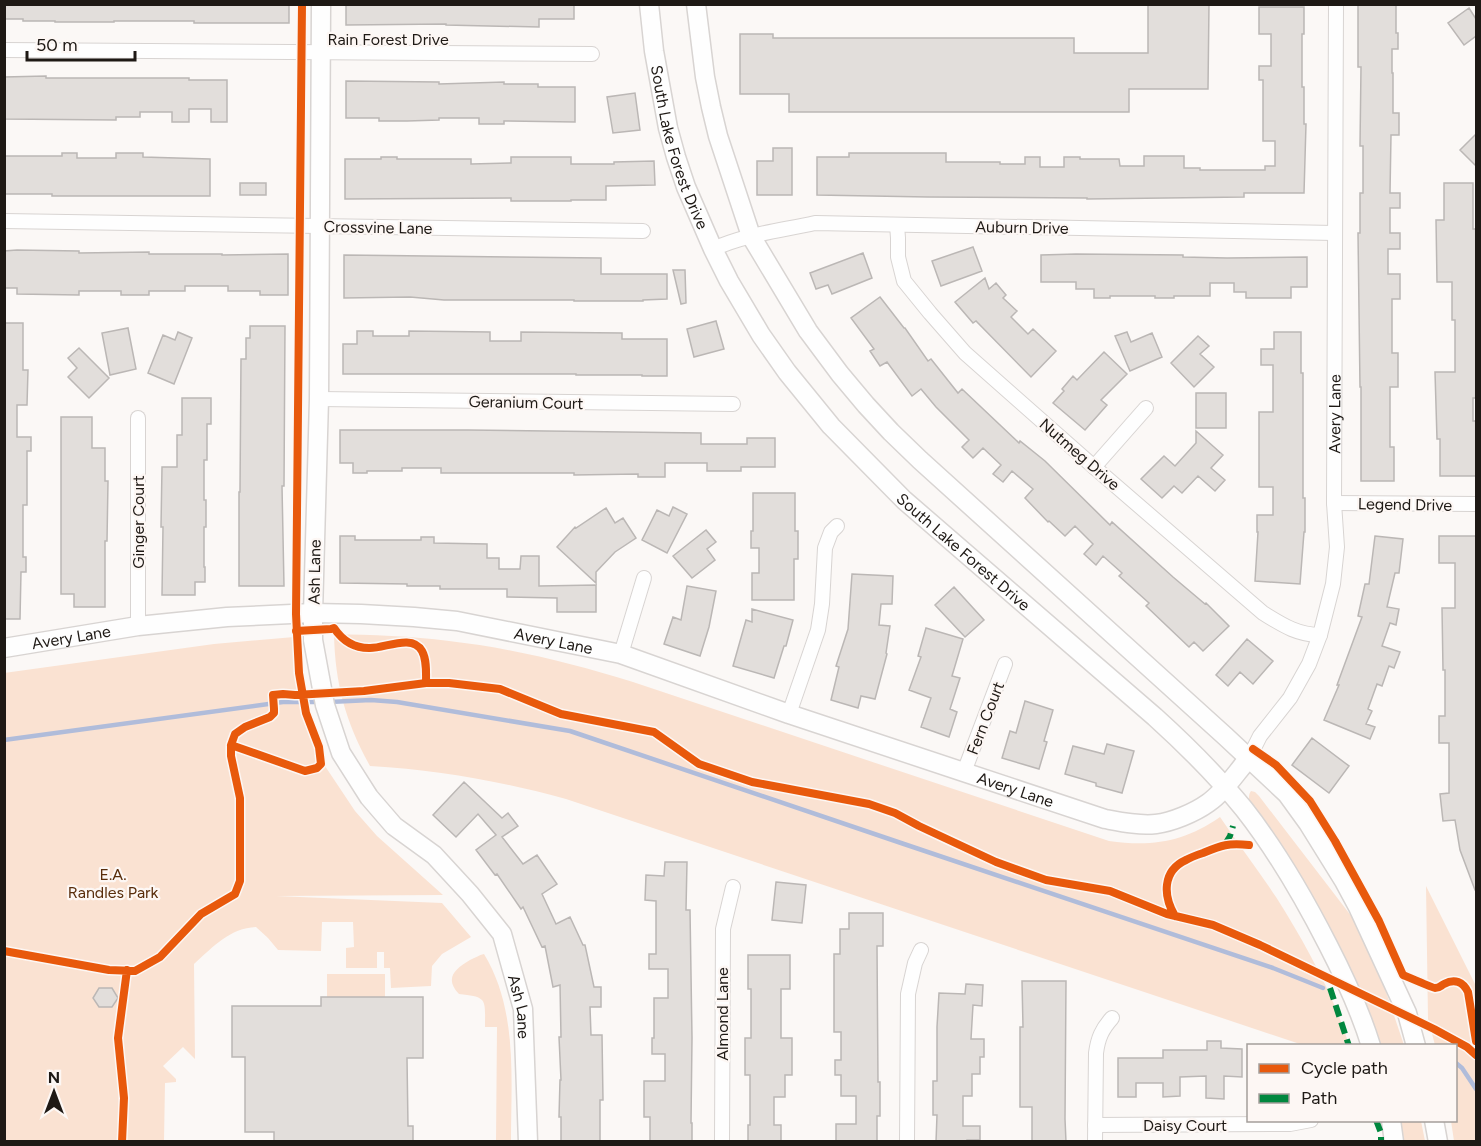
<svg xmlns="http://www.w3.org/2000/svg" width="1481" height="1146" viewBox="0 0 1481 1146" font-family="Figtree,sans-serif">
<rect width="100%" height="100%" fill="#fbf8f6"/>
<!-- green -->
<path fill="#fae2d2" d="M334 634C372 635 411 636 449 641 511 648 572 663 633 682L1109 841C1152 847 1184 842 1220 817 1238 844 1258 870 1276 897 1305 943 1333 993 1349 1045H1303L566 799C499 781 439 770 370 766 346 723 335 684 334 634Z
M294 637 295 657 300 697 311 735 325 766 355 811 377 836 443 895 276 896 442 903 471 937 442 954 432 966 431 986 391 988 390 968H384V952H377V968H346V948L354 947 353 922H322L321 951 278 950 268 938 256 927C230 928 213 947 194 964L195 1059 183 1047 163 1066 176 1079V1082L165 1083 164 1141H5L4 673 214 644Z
M1251 791 1255 792 1259 796 1352 917 1380 974 1404 1045H1376L1251 810C1250 804 1247 796 1251 791Z
M1426 886 1476 986V1141H1454L1451 1121 1456 1120V1046L1435 1045 1428 1019Z
M484 954C518 1010 511 1079 511 1141H496L497 1027H485C485 999 488 997 459 994 444 978 455 969 470 960 475 958 479 955 484 954Z
M327 974H385V997H327Z
M1395 1121H1421L1425 1141H1398Z"/>
<g fill="none" stroke-linecap="round" stroke-linejoin="round">
<!-- stream -->
<path stroke="#b0bcda" stroke-width="4.5" d="M329 702 371 700 397 702 570 731 904 844 1273 968 1323 988
M4 740 283 702H320
M1456 1063 1462 1068 1476 1089"/>
</g>
<!-- building -->
<path fill="#e2dedb" stroke="#bbb7b5" stroke-width="1.5" d="M4 4H289V23H194V21H114V22H55V21H23V19H4Z
M346 4H574V19H539V27L446 25V24L346 25Z
M1148 4H1209L1208 89H1129V112H789V94H740V34H773V38H1074V53H1148Z
M1358 4H1396V33H1398V49H1392V73H1393V113H1399V135H1391L1390 193H1400V208H1390V233H1400V249H1388V274H1400V299H1392V353H1398V387H1390V447H1394V481H1361V387H1360L1358 233H1360V193H1363V146H1360L1361 67H1358Z
M1259 7H1304V34H1302V87H1304V124H1306L1304 193H1244V197L1087 199V198L928 197 817 195V157H849V153H946V162H1000V164H1025V157H1040V167H1064V157H1080V159H1119L1120 166H1144V156H1184V168H1200V170H1265V166H1275V141H1263V80H1259V66H1271V34H1259Z
M1469 8 1476 19V36L1464 45 1448 23Z
M46 76V78H189V80H227V122H211V109H189V122H172V112H140V117H116V120L4 119V77Z
M346 81 439 82V84L504 82V84H538V87H575V122L504 121V124H479V118H439V120L407 121H379V118H346Z
M635 93 640 130 613 133 607 97Z
M1476 134V166L1460 150Z
M773 148H792V195H757V161H773Z
M62 153H77V158H116V153H143V157L210 159V196H52V194H4V156H62Z
M381 157H397V159H471V164L511 163V157H571V164H614V162L654 161 655 185 606 186V200H571V201H511V198L345 199V159H381Z
M240 183H266V195H240Z
M1444 183H1473V229H1476V398H1473V421H1476V476H1440V439H1437L1435 372H1455V320H1452V282H1437L1436 220H1444Z
M973 247 982 271 941 286 932 261Z
M17 250 79 251V253L149 252V254H222V255L288 254V295H260V291H228V286H185V291H149V295H121V291H79V295L17 294V288H4V251Z
M863 253 872 278 832 294 828 285 816 289 810 273Z
M1076 254 1183 255V257L1227 258 1307 257V287H1291V298H1246V292H1234V283H1210V296H1174V298H1155V296H1110V298H1094V289H1076V282H1041V255Z
M344 255 601 258V274H667V299L643 300V301H574V300H444L410 297 344 298Z
M673 270H685L686 303 681 304Z
M985 278 989 289 996 283 1006 295 1003 298 1017 311 1011 317 1028 334 1033 329 1056 351 1031 377 976 321 973 323 955 302Z
M880 297 904 328H905L928 361 931 359 958 393 962 389 1019 443 1020 441 1045 461 1110 525 1112 522 1173 577 1205 604 1206 603 1229 626 1203 651 1194 642 1189 647 1146 606 1149 603 1119 576 1122 573 1103 556 1096 565 1084 554 1093 544 1075 526 1065 536 1049 521 1048 522 1025 498 1033 489 1012 471 1003 482 993 474 1001 465 983 448 973 458 962 447 969 440 936 407 921 389 912 396 887 362 880 366 870 351 874 349 851 318Z
M716 321 724 349 694 357 687 329Z
M4 323H23V370H28L27 405H17V437H31V451H27V505H23V557H26V572H21L20 619H4Z
M250 326H285L284 486H282L284 586H239V492H240L241 359H246V338H250Z
M128 328 136 369 110 375 102 333Z
M357 331H373V336H409V331L490 332V341H521V332L622 333V339H667V376H642V375H576V374H343V344H357Z
M178 332 192 338 174 384 148 373 163 335 175 340Z
M1127 332 1131 342 1152 333 1162 357 1130 371 1115 336Z
M1274 332H1301V373H1303V498H1305V532H1304L1300 584 1255 581 1258 532H1257V515H1273V487H1259V412H1273V365H1261V349H1274Z
M1198 336 1209 346 1200 354 1214 367 1194 387 1171 363Z
M79 348 109 378 89 398 68 377 77 368 68 358Z
M1104 352 1127 374 1101 400 1107 405 1085 430 1053 403 1064 391 1062 389 1073 376 1077 380Z
M1196 393H1226V428H1196Z
M182 398H211V424H207V460H204V500H206V527H204V567H205V582H195V595H162L163 527H161L162 467H177V435H182Z
M61 417H92V448H105V481H108L107 541H105V607H74V594H61Z
M340 430H468L701 433V444H747V438H775V467H741V471H707V463H665V477H638V474L574 475V473H441V468H402V471H367V473H353V463H340Z
M1196 431 1223 455 1211 468 1225 480 1215 491 1198 476 1182 493 1174 486 1162 498 1141 479 1164 456 1175 466 1196 443Z
M753 493H795V531H798V559H794V600H752V573H759V548H751V531H753Z
M673 507 687 514 667 553 642 540 657 510 669 516Z
M606 508 615 523 623 518 636 538 615 552 596 572V583L557 547 575 527 576 528Z
M706 530 716 542 707 549 715 560 692 578 673 556Z
M340 536H355V540H421V537H434V543L487 544V558H499V569H520L521 556H539V586L596 585V612H557V598L507 597V589H440V586H407V584L340 583Z
M1375 536 1403 539 1399 573H1395L1387 607 1399 609 1396 625 1390 623 1382 646 1400 652 1394 668 1389 666 1382 686 1377 684 1368 709 1372 711 1366 724 1375 727 1370 739 1324 720 1339 685H1337L1362 617 1358 616 1365 584H1369Z
M1439 536H1476V890H1475L1460 850 1455 820 1443 821 1440 794 1449 793V743H1439V716H1445V670H1443L1442 608H1455V563H1439Z
M852 574 893 576 892 604H881L879 625 890 626 886 653 887 654 875 699 861 696 858 708 831 700 839 667 836 666 848 629Z
M687 586 716 591 709 627 700 656 664 644 673 617 681 620Z
M954 587 984 620 965 637 935 605Z
M752 609 793 620 786 646H784L774 678 733 666 746 620 752 622Z
M926 628 963 639 952 676 960 678 950 709 957 712 949 737 921 727 931 698 909 690 921 657 918 656Z
M1247 639 1273 661 1253 684 1240 672 1228 686 1216 675Z
M1025 701 1053 710 1044 741 1047 742 1039 769 1002 758 1010 731 1016 733Z
M1312 738 1349 766 1329 793 1292 765Z
M1107 744 1134 751 1122 793 1096 786V783L1065 774 1073 746 1104 754Z
M464 782 502 818 508 813 518 826 502 837 523 864 537 855 557 884 542 894 556 924 570 917 583 945H585L594 987H601V1007H590L591 1035H602L603 1100H600V1142H561V1117H559L560 1080H561L559 1037H561L560 985 553 987 545 946 542 947 523 907 521 909 497 874 495 875 476 850 496 835 478 814 456 837 433 815Z
M665 862H687L686 910H690L692 1038 691 1123H692V1142H650V1117H644V1081H665V1054H652V1038H654V998H668V969H649V954H656V901L645 900 646 875 664 876Z
M776 882 806 885 802 923 772 920Z
M849 913H883V946H877L878 1082H880V1116H877V1142L836 1141V1124H856V1096H841V1075H835V1060H841V1032H834V954H840V929H849Z
M748 955H790V989H781V1038H792V1075H785V1097H774V1125H781V1142H748V1125H750V1075H745V1038H751V989H748Z
M1022 981H1066L1065 1119 1066 1142H1032V1107H1020V1027H1023Z
M966 984 983 985 982 1006 973 1005 971 1039H984V1057H980V1074H972V1096H963V1126H980V1140H967V1142H936L937 1115H933V1081H937V1027L939 993 965 994Z
M99 988H112L118 998 112 1007H99L93 998Z
M321 997H423V1058H407L408 1126H413V1142H274V1132H245V1057H232V1006H321Z
M1207 1041H1221V1048L1242 1049V1077L1224 1076V1099L1206 1098V1076L1180 1077V1096L1163 1097V1083H1136V1097H1118V1058H1163V1050H1207Z"/>
<g fill="none" stroke-linecap="round" stroke-linejoin="round">
<!-- street casing -->
<g stroke="#d8d4d2" stroke-width="16">
<g id="street">
<path d="M4 50 592 54"/>
<path d="M4 221 643 231"/>
<path d="M897 225 898 238V257L904 281 930 313 965 353 1094 467 1263 613C1281 624 1297 635 1320 635"/>
<path d="M713 249C747 234 779 231 815 223L1334 233"/>
<path d="M319 399 733 404"/>
<path d="M138 418V626"/>
<path d="M1094 467 1146 408"/>
<path d="M1334 503 1476 504"/>
<path d="M621 654 644 578"/>
<path d="M789 714 818 630 822 604 825 548 831 532 837 526"/>
<path id="s1" d="M1249 758 1260 736 1290 698 1309 664 1320 635 1333 584 1337 547 1334 503 1336 4"/>
<path d="M964 772 1005 664"/>
<path d="M1095 1125 1290 1124 1311 1120"/>
<path d="M722 1142 723 929 733 887"/>
<path d="M907 1142 908 994 915 963 921 950"/>
<path d="M1095 1142 1096 1053C1098 1038 1102 1029 1112 1018"/>
</g>
</g>
<!-- secondary casing -->
<g stroke="#d8d4d2" stroke-width="21">
<g id="secondary">
<path id="s2" d="M321 4 319 399 313 613V640L325 705 341 753 369 797 394 826 434 855 470 894 502 934 523 1009 528 1142"/>
<path id="s3" d="M649 4 654 51 668 128 676 157 686 187 713 249 729 281 761 335 787 372 831 426 904 500 1155 717C1187 746 1217 776 1244 809 1277 851 1304 898 1328 945 1345 978 1360 1010 1371 1046"/>
<path d="M696 4 705 77 711 107 718 136 751 236 808 331 840 374 866 405 891 432 920 460 1225 736 1287 794 1308 823 1344 881 1358 907 1407 1013 1416 1046"/>
<path id="s4" d="M4 648 138 626 227 617 313 613 361 614 414 617 457 621 621 654 789 714 1105 819C1121 822 1139 826 1156 824 1172 822 1194 813 1208 803 1224 792 1236 773 1249 758"/>
<path d="M1391 1120 1394 1142"/>
<path d="M1434 1120 1438 1142"/>
</g>
</g>
<!-- street -->
<use href="#street" stroke="#fefefe" stroke-width="14"/>
<!-- secondary -->
<use href="#secondary" stroke="#fefefe" stroke-width="18"/>
<!-- quiet -->
<path stroke="#00873e" stroke-width="6" stroke-dasharray="12 6" stroke-linecap="butt" d="M1225 844 1230 836 1233 826
M1330 988 1349 1046
M1376 1120 1381 1133V1142"/>
<!-- cycleway casing -->
<g stroke="#fdf7f4" stroke-width="11">
<path id="cycleway" d="M296 631 331 629 334 628C342 640 354 648 369 648 384 649 412 633 422 651 427 660 426 673 426 683
M231 745 305 771 317 768 321 764 319 747 306 713 299 673 296 614 302 4
M1253 749 1276 765 1310 801 1335 841 1379 921 1403 975C1408 977 1433 988 1435 988 1440 988 1440 986 1444 984 1455 978 1463 982 1468 992L1476 1041
M1175 916C1163 896 1162 871 1186 860 1191 857 1197 855 1203 853 1222 845 1228 843 1249 845
M4 951 109 970 135 971 160 957 201 914 235 894 240 881V798L231 756V745L235 734 245 727 270 717 274 713V709L273 695 283 694 295 695 364 691 426 683H449L500 689 561 714 654 732 699 764 752 782 869 804 895 813 919 826 996 862 1046 880 1110 891 1167 914 1213 925 1260 945 1434 1029 1467 1047 1476 1055
M122 1142 124 1098 118 1038 127 970"/>
</g>
<!-- cycleway -->
<use href="#cycleway" stroke="#e8590c" stroke-width="8"/>
</g>
<g text-anchor="middle" stroke-width="4.5" stroke-linejoin="round" paint-order="stroke">
<!-- street labels -->
<g font-size="16" fill="#1e1915" stroke="#fdf7f4">
<text x="388" y="45">Rain Forest Drive</text>
<text dy="6" stroke="none"><textPath href="#s3" startOffset="147">South Lake Forest Drive</textPath></text>
<text transform="translate(378 227) rotate(1)" y="6">Crossvine Lane</text>
<text transform="translate(1022 227) rotate(1)" y="6">Auburn Drive</text>
<text transform="translate(526 402) rotate(1)" y="6">Geranium Court</text>
<text dy="6" stroke="none"><textPath href="#s1" startOffset="366">Avery Lane</textPath></text>
<text transform="translate(1080 454) rotate(41)" y="6">Nutmeg Drive</text>
<text transform="translate(1405 504) rotate(1)" y="6">Legend Drive</text>
<text transform="translate(138 522) rotate(-90)" y="6">Ginger Court</text>
<text dy="6" stroke="none"><textPath href="#s3" startOffset="651">South Lake Forest Drive</textPath></text>
<text transform="translate(314 572) rotate(-89)" y="6">Ash Lane</text>
<text dy="6" stroke="none"><textPath href="#s4" startOffset="68">Avery Lane</textPath></text>
<text dy="6" stroke="none"><textPath href="#s4" startOffset="554">Avery Lane</textPath></text>
<text transform="translate(985 718) rotate(-69)" y="6">Fern Court</text>
<text dy="6" stroke="none"><textPath href="#s4" startOffset="1040">Avery Lane</textPath></text>
<text dy="6" stroke="none"><textPath href="#s2" startOffset="1072">Ash Lane</textPath></text>
<text transform="translate(722 1014) rotate(-90)" y="6">Almond Lane</text>
<text x="1185" y="1131">Daisy Court</text>
</g>
<!-- park labels -->
<g font-size="16" fill="#592d0b" stroke="#fdf7f4">
<text x="113" y="880">E.A.<tspan x="113" dy="18">Randles Park</tspan></text>
</g>
</g>
<!-- border -->
<rect width="1481" height="1146" fill="none" stroke="#1e1915" stroke-width="12"/>
<!-- legend -->
<rect x="1247" y="1044" width="210" height="78" fill="#fdf7f4" stroke="#a49e9b" stroke-width="1.5"/>
<rect x="1259" y="1064" width="30" height="9" fill="#e8590c" stroke="#a49e9b" stroke-width="1.5"/>
<text x="1301" y="1074" font-size="18" fill="#1e1915">Cycle path</text>
<rect x="1259" y="1094" width="30" height="9" fill="#00873e" stroke="#a49e9b" stroke-width="1.5"/>
<text x="1301" y="1104" font-size="18" fill="#1e1915">Path</text>
<!-- north arrow -->
<g transform="translate(54 1092)" stroke="#fdf7f4" stroke-width="4.5" paint-order="stroke">
<path d="M0-4.5L10 22L0 15L-10 22Z" fill="#1e1915"/>
<text y="-9" font-size="16" font-weight="bold" text-anchor="middle" fill="#1e1915">N</text>
</g>
<!-- scale -->
<path d="M27 51v9h108v-9" fill="none" stroke="#1e1915" stroke-width="3"/>
<text x="36" y="51" font-size="18" fill="#1e1915" stroke="#fdf7f4" stroke-width="4.5" paint-order="stroke">50 m</text>
</svg>
